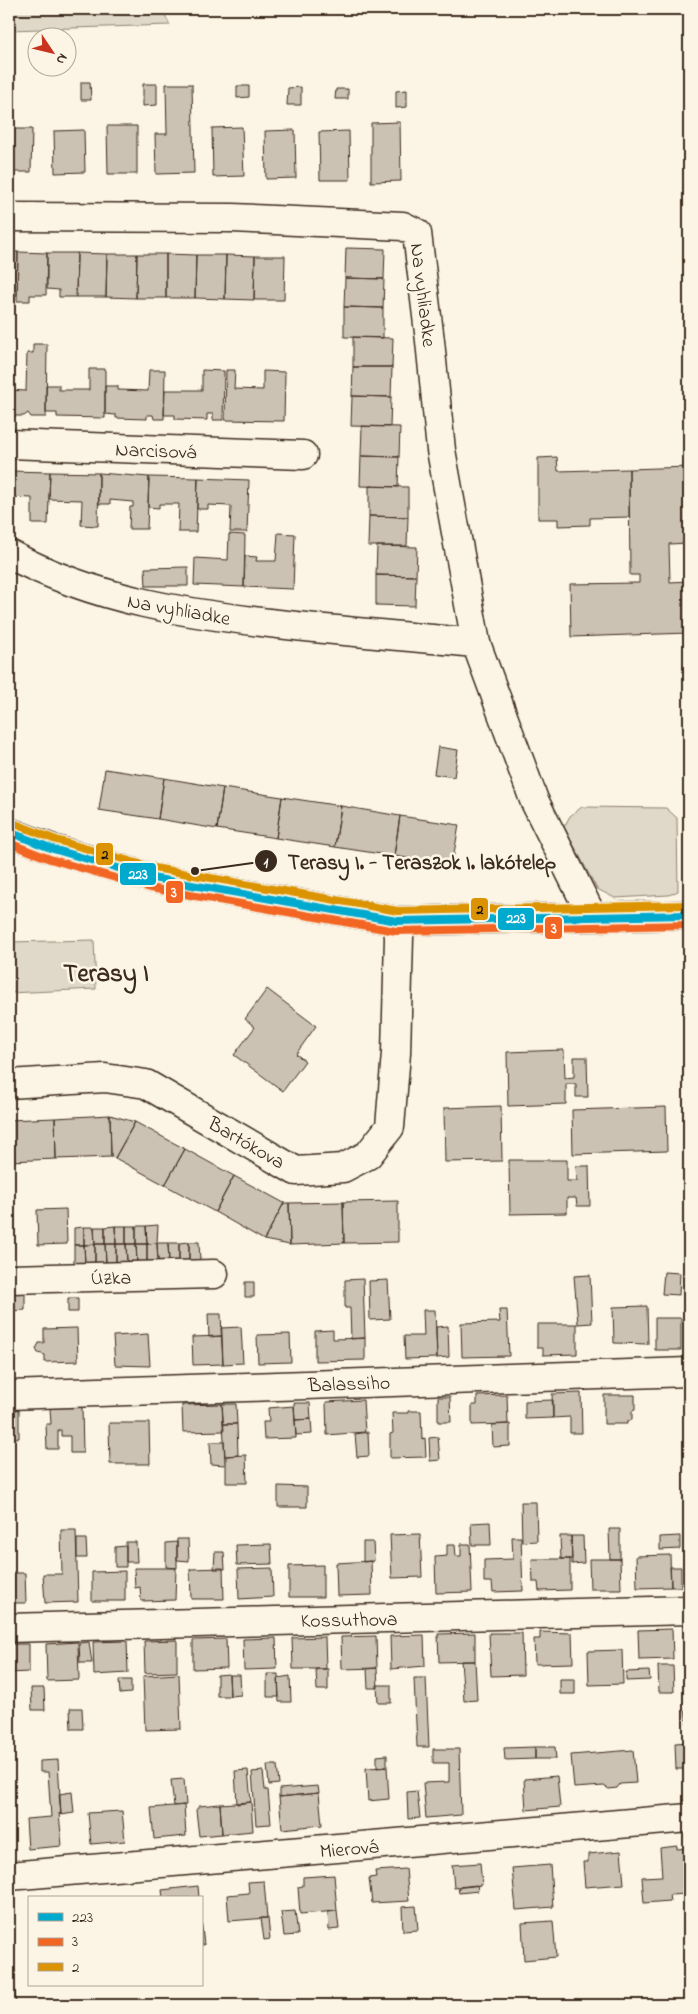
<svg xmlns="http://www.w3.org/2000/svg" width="698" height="2014" viewBox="0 0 698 2014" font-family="'Indie Flower',sans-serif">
<rect width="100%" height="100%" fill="#fcf5e5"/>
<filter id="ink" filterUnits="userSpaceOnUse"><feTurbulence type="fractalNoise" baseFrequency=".02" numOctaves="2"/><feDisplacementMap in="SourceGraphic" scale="10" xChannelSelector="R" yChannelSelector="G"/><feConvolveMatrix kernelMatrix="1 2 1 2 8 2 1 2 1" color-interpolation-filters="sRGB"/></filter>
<g filter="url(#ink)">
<!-- green -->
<path fill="#e0d8c8" stroke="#8e8173" d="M9 9H162L170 25 9 30Z
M582 807 666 808 677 818 678 891 669 895 615 898 597 889 564 827 570 816Z
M94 940 96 989 9 993V942Z"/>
<!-- building -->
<path fill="#ccc2b3" stroke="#3b2a1e" d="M81 82H90L91 100H81Z
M143 84H157V105L143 106Z
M166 84H192L194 173 156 174 155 134H167Z
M237 86H249V97L237 98Z
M301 87V105H287L288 88Z
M336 89H348V99H335Z
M407 90V107L396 108V91Z
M400 122 401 181 371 182V123Z
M107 126H137V174H108Z
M242 127 244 176 213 177 212 128Z
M9 129H32L31 172H9Z
M84 130 85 172 55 173 54 131Z
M295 130 296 178 266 179 265 131Z
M349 131 350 180H320L319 132Z
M346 248 385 249 384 279 345 278Z
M9 252H18L17 295H9Z
M18 252 47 253 46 295H30V301H17Z
M47 253H77L76 297H59V290L47 289Z
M77 253 107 254 106 297H76Z
M107 254H137L136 298 106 297Z
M137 254H166V298H136Z
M166 254 196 255 195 298H166Z
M196 255H226L225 299 195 298Z
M226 255 255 256 254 300 225 299Z
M255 256H285L284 300H254Z
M345 278 384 279 383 308 344 307Z
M344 307 383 308V338L344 337Z
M353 337 393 338 392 367H353Z
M33 344H47L46 417H31L28 413 24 416H9V390L26 391 27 353H33Z
M353 367H392L391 397 352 396Z
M89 369H105V418L57 417V413H46V385H59V390H89Z
M149 370H165L164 419H154L153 415H147V419L116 418V415L105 414V386H118V390L148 391Z
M202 370 224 371 223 420H213V414H207V420L175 419V415H164L165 390H202Z
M226 370H235L234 389 263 390V371L285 372 284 421 225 420Z
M352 396 391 397 390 427 351 426Z
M362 426 400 427 399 457 361 456Z
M361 456 399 457 398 487 360 486Z
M557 457 558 471 629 469V517L590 518V525L558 526V519H538V458Z
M689 467V543L669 544 670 582 689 581V633L571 637 570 584 639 583V575H630L629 469Z
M9 471 50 472 48 524H32V498L9 497Z
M50 472 99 473 98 526 81 525 82 500 49 499Z
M99 473 149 477 147 529H129L130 507H133V502L110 500V504H99Z
M149 477 198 478 196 532H178L179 504H159V508L148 507Z
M198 478 249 480 247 532H230L231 506 208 505V509H197Z
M369 486 408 487V517L369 516Z
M369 516 408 517 407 546H368Z
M278 533 295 534 293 589 244 587 245 556 257 557 256 561H276Z
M229 534 245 535 244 587 194 585 195 558 228 560Z
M377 546 417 547 416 576 376 575Z
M188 567V586H146L145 568Z
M376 575 416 576 415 606 376 605Z
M9 735 15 740 9 749Z
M438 747 458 750 454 777 434 774Z
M105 769 164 778 158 819 99 810Z
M164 778 223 788 217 829 158 819Z
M223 788 282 797 276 838 217 829Z
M282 797 341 806 335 847 276 838Z
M341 806 400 816 394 856 335 847Z
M400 816 459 825 452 865 394 856Z
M267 989 316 1026 296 1054 305 1061 283 1091 234 1055 255 1027 245 1019Z
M564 1050 565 1078 574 1077V1057H587L588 1097H576V1084H566V1104L508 1106 507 1052Z
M501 1106 502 1161 445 1162 444 1108Z
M666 1107 667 1151 573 1154 572 1110Z
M110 1115 111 1157 56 1159 55 1118Z
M110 1115 135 1122 115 1158 111 1157Z
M55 1118 56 1159 9 1161V1120Z
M135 1122 185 1149 165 1185 115 1158Z
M185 1149 234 1176 215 1212 165 1185Z
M509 1160H567V1181H577L576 1166H589L590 1206H577L576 1198H567V1213L510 1214Z
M234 1176 284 1203 264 1240 215 1212Z
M398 1201V1242L344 1243 343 1202Z
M343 1202 344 1243 290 1245 289 1203Z
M284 1203H289L290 1245 264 1240Z
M66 1209 67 1244 38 1245 37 1210Z
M158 1225 157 1243 147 1244 146 1226Z
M115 1226H126V1244H116Z
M115 1226 116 1244H105V1227Z
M126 1226H136V1244H126Z
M136 1226H146L147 1244H136Z
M84 1227H94L95 1244 84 1245Z
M84 1227V1245H74V1228Z
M94 1227H105V1244H95Z
M189 1242V1261H179V1243Z
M189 1242H199L200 1261H189Z
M157 1243H168L169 1262H158Z
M157 1243 158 1262H147V1244Z
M168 1243H179V1261L169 1262Z
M95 1244V1263H85L84 1245Z
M95 1244H105L106 1263H95Z
M105 1244H116V1263H106Z
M116 1244H126L127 1262 116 1263Z
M126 1244H136L137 1262H127Z
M136 1244H147V1262H137Z
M74 1245H84L85 1263 74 1264Z
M664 1272 680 1273 679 1295 662 1294Z
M590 1275 592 1323 578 1324 574 1276Z
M363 1279 365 1338 351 1339 350 1308H345V1280Z
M388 1280 390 1319 370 1320 369 1281Z
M245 1282H254V1297H245Z
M9 1292H25V1310L9 1311Z
M68 1298H78V1312H68Z
M647 1306 648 1344 614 1343 613 1307Z
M423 1310H435L437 1358 405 1359 404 1336H424Z
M499 1310H507L509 1356 462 1357 461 1323 500 1322Z
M208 1314H221L222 1336 209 1337Z
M655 1318H681V1350H655Z
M537 1324H577V1354L543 1355V1348H537Z
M448 1326 449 1357 437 1358 436 1327Z
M241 1327 243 1363 223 1364 221 1328Z
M77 1328 78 1361 45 1362V1355L38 1353 36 1349 39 1343H44V1329Z
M333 1330V1339L365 1338V1360L315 1361V1331Z
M148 1334 150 1366 115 1365 113 1336Z
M290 1334 291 1362 258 1363 257 1335Z
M222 1336 223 1364 193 1365 192 1337Z
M581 1393 582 1433H570V1417L553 1418 552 1394Z
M507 1395 508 1424 472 1425V1405H477V1396Z
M604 1395H635V1410L632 1411V1420L627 1421V1424H604Z
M438 1397H450L451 1422H438Z
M363 1400 365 1432 327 1435 326 1402Z
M553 1400V1418L525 1419V1401Z
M294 1403H310L311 1419 295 1420Z
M222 1404 224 1431 183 1432 182 1405Z
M222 1404H236L237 1424H223Z
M294 1406 296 1438 264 1439 263 1422H269L268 1408Z
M82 1407 83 1453H70V1436H61V1430H58V1449H47L46 1424H51L50 1408Z
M9 1409H19V1438H9Z
M408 1411H421L422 1439 425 1438 426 1457 390 1458V1434L393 1433 392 1413H408Z
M311 1419 312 1434 296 1435 295 1420Z
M109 1423H149L150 1464H110Z
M223 1424H237L238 1455 225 1456Z
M510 1424V1446L493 1447 492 1425Z
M368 1432 369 1456 357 1457 355 1434Z
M438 1437 440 1460 430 1461 429 1438Z
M210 1442H224L225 1465 211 1464Z
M246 1455 247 1483H226V1456Z
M278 1486 307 1487V1507H278Z
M521 1502H536L537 1541 522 1542Z
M490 1522 491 1545H472L471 1523Z
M609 1529H620V1559H610Z
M61 1530H76L78 1602 45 1603 43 1574H62Z
M420 1534 422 1577 392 1578 390 1535Z
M560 1536H571L572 1559H561Z
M571 1536H583L584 1563 572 1564Z
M680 1536V1549L660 1550V1537Z
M512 1537H521L523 1591 493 1592 492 1582H484V1560L513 1559Z
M77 1539H86L87 1558H77Z
M177 1539H188L189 1561 177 1560Z
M126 1542H136L137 1562H126Z
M177 1542V1568L166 1567V1543Z
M363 1542H373L374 1561 363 1562Z
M271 1544 272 1564 237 1565 236 1545Z
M461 1544H470L472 1592 436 1593 435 1557 447 1556V1545H455L456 1556H461Z
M126 1546V1567H115V1547Z
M215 1552H224L225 1569H214Z
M670 1555 671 1587 637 1588 636 1556Z
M532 1559H570V1590L539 1591 538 1582H533Z
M589 1559H620L621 1589H590Z
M371 1561 372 1595 337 1596 336 1563Z
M323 1565V1597H289V1566Z
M670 1567H681V1587H671Z
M134 1568H176L175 1600 141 1601 140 1587 135 1588Z
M223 1568 224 1599H191L190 1569Z
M272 1568 273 1597 239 1599 238 1569Z
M125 1571V1601H92V1572Z
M9 1573H25L26 1603H9Z
M672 1629 673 1659 639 1660 638 1630Z
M540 1632 572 1633 573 1663 535 1664 534 1639H540Z
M475 1633V1661L439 1662 438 1634Z
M489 1633H522L523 1675 491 1676Z
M424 1635 425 1666 391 1669 390 1636Z
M376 1636 377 1668 342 1669 341 1637Z
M325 1637 326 1669H293L292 1638Z
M276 1638 277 1669 244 1670 243 1639Z
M226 1639 227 1668 193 1669V1640Z
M177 1640V1672L145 1673 144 1641Z
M127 1641 128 1673 94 1675 93 1642Z
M78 1642 79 1680 47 1681 46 1644Z
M89 1642 92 1663H80L79 1643Z
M9 1644H29V1672L9 1673Z
M622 1650 623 1684 589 1685 588 1651Z
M461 1661H475L477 1700 464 1701Z
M658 1666H673L674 1692H659Z
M377 1668 378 1688H368L367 1669Z
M316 1669H328V1690H317Z
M649 1671 650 1680 626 1681V1672Z
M179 1674 181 1729 145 1730 143 1676Z
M229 1674 230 1696H217V1675Z
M267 1674H278L279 1697H267Z
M229 1675H240L241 1695 230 1696Z
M290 1676 291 1702H279L278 1678Z
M414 1678H426L429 1747H417Z
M560 1679H575V1694H560Z
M119 1680H131V1693L120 1694Z
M377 1685H391V1703H378Z
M31 1688H44L45 1710H32Z
M70 1708H82L83 1729H71Z
M689 1710V1736L685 1711Z
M689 1742V1769H676L675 1743Z
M535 1747H555L556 1759H535Z
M535 1747V1759L505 1760 504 1748Z
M433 1749H459L461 1815 426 1818 423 1783 449 1782V1763H433Z
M633 1750 636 1783 620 1784 617 1788 609 1789 604 1786 574 1788 571 1755Z
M387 1755V1767L377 1768V1756Z
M58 1760 61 1815 59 1813 62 1846 28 1849 26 1819 51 1817 48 1772H40V1761Z
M267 1765H277L279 1784 269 1785Z
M387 1767 389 1799 368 1801 366 1768Z
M248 1770 251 1802 237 1804 235 1771Z
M263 1771 265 1790H268L271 1824 256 1825 252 1772Z
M557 1776 560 1807 526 1810 524 1779Z
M184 1779 186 1805 174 1806 171 1780Z
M318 1786 319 1793 279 1797V1789Z
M417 1791 420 1818 408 1819 407 1792Z
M72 1792 74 1813 61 1815 59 1794Z
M319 1793 322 1825 282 1829 279 1797Z
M251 1802 253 1831 222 1834 220 1804Z
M220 1804 222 1834 199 1836 196 1810 199 1806Z
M184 1805 186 1836 154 1839 151 1808Z
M122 1811 125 1841 91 1844 88 1813Z
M677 1846V1849L689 1848V1894L669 1895 670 1901 644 1903 642 1877 662 1876 660 1848Z
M621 1851 624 1884 585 1887 583 1862H588V1854Z
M480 1863 482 1885 454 1888 452 1865Z
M550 1865 553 1907 516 1910 512 1868Z
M406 1869 409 1901 372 1903 369 1878 376 1877 375 1871Z
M334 1875 337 1911 300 1914 298 1887 303 1886V1877Z
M264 1881 267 1918 229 1921 227 1895 249 1893 248 1882Z
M477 1885 478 1891 459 1893 458 1887Z
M198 1886 199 1898H163L162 1890Z
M416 1906 418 1930 403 1931 402 1907Z
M295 1911 298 1935 284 1936 281 1912Z
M337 1911 339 1929 329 1930 328 1912Z
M201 1918 204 1945H201Z
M261 1918H268L270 1939 264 1940Z
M553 1921 556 1957 524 1960 522 1923Z
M9 1927H10L16 2005H9Z"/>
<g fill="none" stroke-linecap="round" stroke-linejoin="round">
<!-- minor casing -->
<g stroke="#3b2a1e" stroke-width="31">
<path id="minor" d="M9 217 233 218 403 226 417 233 430 341 441 450 476 643 534 800 592 916
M9 444 303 455
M9 554C97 601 189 614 287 625 350 632 413 637 476 643
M9 832 53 849 152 878 397 921 689 915
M9 1084 105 1078 146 1084 296 1171 343 1168 368 1155 390 1127 396 1053 399 937 397 921
M9 1279 214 1274
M9 1395 689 1372
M9 1628 689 1610
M9 1876 689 1818"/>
</g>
<!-- minor -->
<use href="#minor" stroke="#fcf5e5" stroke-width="28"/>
<!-- bus-1 casing -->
<g stroke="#fcf5e5" stroke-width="11">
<path id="bus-1" d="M9 832 53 849 152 878 397 921 689 915"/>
</g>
<!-- bus-2 casing -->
<g stroke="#fcf5e5" stroke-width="11">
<path id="bus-2" d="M9 843 50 859 150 888 396 931 689 925"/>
</g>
<!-- bus-3 casing -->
<g stroke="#fcf5e5" stroke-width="11">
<path id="bus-3" d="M13 823 56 840 154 868 398 911 689 905"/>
</g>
<!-- bus-1 -->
<use href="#bus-1" stroke="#00a9ce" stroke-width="8"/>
<!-- bus-2 -->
<use href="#bus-2" stroke="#f26522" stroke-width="8"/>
<!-- bus-3 -->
<use href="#bus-3" stroke="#db9304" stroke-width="8"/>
</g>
</g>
<g text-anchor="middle" stroke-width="5" stroke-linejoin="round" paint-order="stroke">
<!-- street labels -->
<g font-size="20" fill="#3b2a1e" stroke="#fcf5e5">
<text transform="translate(424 295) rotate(83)" y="7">Na vyhliadke</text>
<text transform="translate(156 450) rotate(2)" y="7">Narcisová</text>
<text transform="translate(179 609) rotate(10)" y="7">Na vyhliadke</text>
<text transform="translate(247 1142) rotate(30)" y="7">Bartókova</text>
<text transform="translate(111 1277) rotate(-1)" y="7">Úzka</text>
<text transform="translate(349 1383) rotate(-2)" y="7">Balassiho</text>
<text transform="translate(349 1619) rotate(-1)" y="7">Kossuthova</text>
<text transform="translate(349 1848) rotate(-5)" y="7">Mierová</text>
</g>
<!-- district labels -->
<g font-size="25" font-weight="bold" fill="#3b2a1e" stroke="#fcf5e5">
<text x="106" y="981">Terasy I</text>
</g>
</g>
<!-- callouts -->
<path fill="none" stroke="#3b2a1e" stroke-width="2" d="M195 871L266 861"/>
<g fill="#3b2a1e" stroke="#fcf5e5" stroke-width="2">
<circle cx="195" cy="871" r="5"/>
<circle cx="266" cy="861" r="12"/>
</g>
<g font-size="15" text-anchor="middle" font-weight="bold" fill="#fff">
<text x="266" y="867">1</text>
</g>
<g font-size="21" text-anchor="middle" font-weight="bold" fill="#3b2a1e" stroke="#fcf5e5" stroke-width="5" stroke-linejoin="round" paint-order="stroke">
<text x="422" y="869">Terasy I. - Teraszok I. lakótelep</text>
</g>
<g stroke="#fcf5e5" stroke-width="2">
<rect x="95" y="842" width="19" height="24" rx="5" fill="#db9304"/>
<rect x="119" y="862" width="38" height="24" rx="5" fill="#00a9ce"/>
<rect x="165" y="880" width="19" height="24" rx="5" fill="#f26522"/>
<rect x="470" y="897" width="19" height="24" rx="5" fill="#db9304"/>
<rect x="497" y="907" width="38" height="24" rx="5" fill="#00a9ce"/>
<rect x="544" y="916" width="19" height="24" rx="5" fill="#f26522"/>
</g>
<g font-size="14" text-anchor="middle" font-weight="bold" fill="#fff">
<text x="138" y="879">223</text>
<text x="174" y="897">3</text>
<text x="516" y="923">223</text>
<text x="554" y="933">3</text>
</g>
<g font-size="14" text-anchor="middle" font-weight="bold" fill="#111">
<text x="105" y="859">2</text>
<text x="480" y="914">2</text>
</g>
<!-- margin -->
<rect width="698" height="2014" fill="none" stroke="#fcf5e5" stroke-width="30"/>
<rect x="15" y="15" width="668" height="1984" fill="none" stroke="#3b2a1e" stroke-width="2" filter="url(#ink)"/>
<!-- legend -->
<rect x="28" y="1896" width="175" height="90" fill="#fcf5e5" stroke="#afa495"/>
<rect x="38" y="1913" width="25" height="8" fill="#00a9ce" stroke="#afa495"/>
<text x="72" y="1922" font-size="15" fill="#3b2a1e">223</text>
<rect x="38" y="1938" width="25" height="8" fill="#f26522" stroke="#afa495"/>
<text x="72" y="1946" font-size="15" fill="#3b2a1e">3</text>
<rect x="38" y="1963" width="25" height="8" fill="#db9304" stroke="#afa495"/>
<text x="72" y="1972" font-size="15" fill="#3b2a1e">2</text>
<!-- north arrow -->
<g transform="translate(52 52) rotate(125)"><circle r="24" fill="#fcf5e5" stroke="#afa495"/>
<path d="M0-4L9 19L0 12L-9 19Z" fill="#c8321e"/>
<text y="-8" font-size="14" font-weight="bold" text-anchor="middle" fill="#3b2a1e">N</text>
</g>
</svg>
